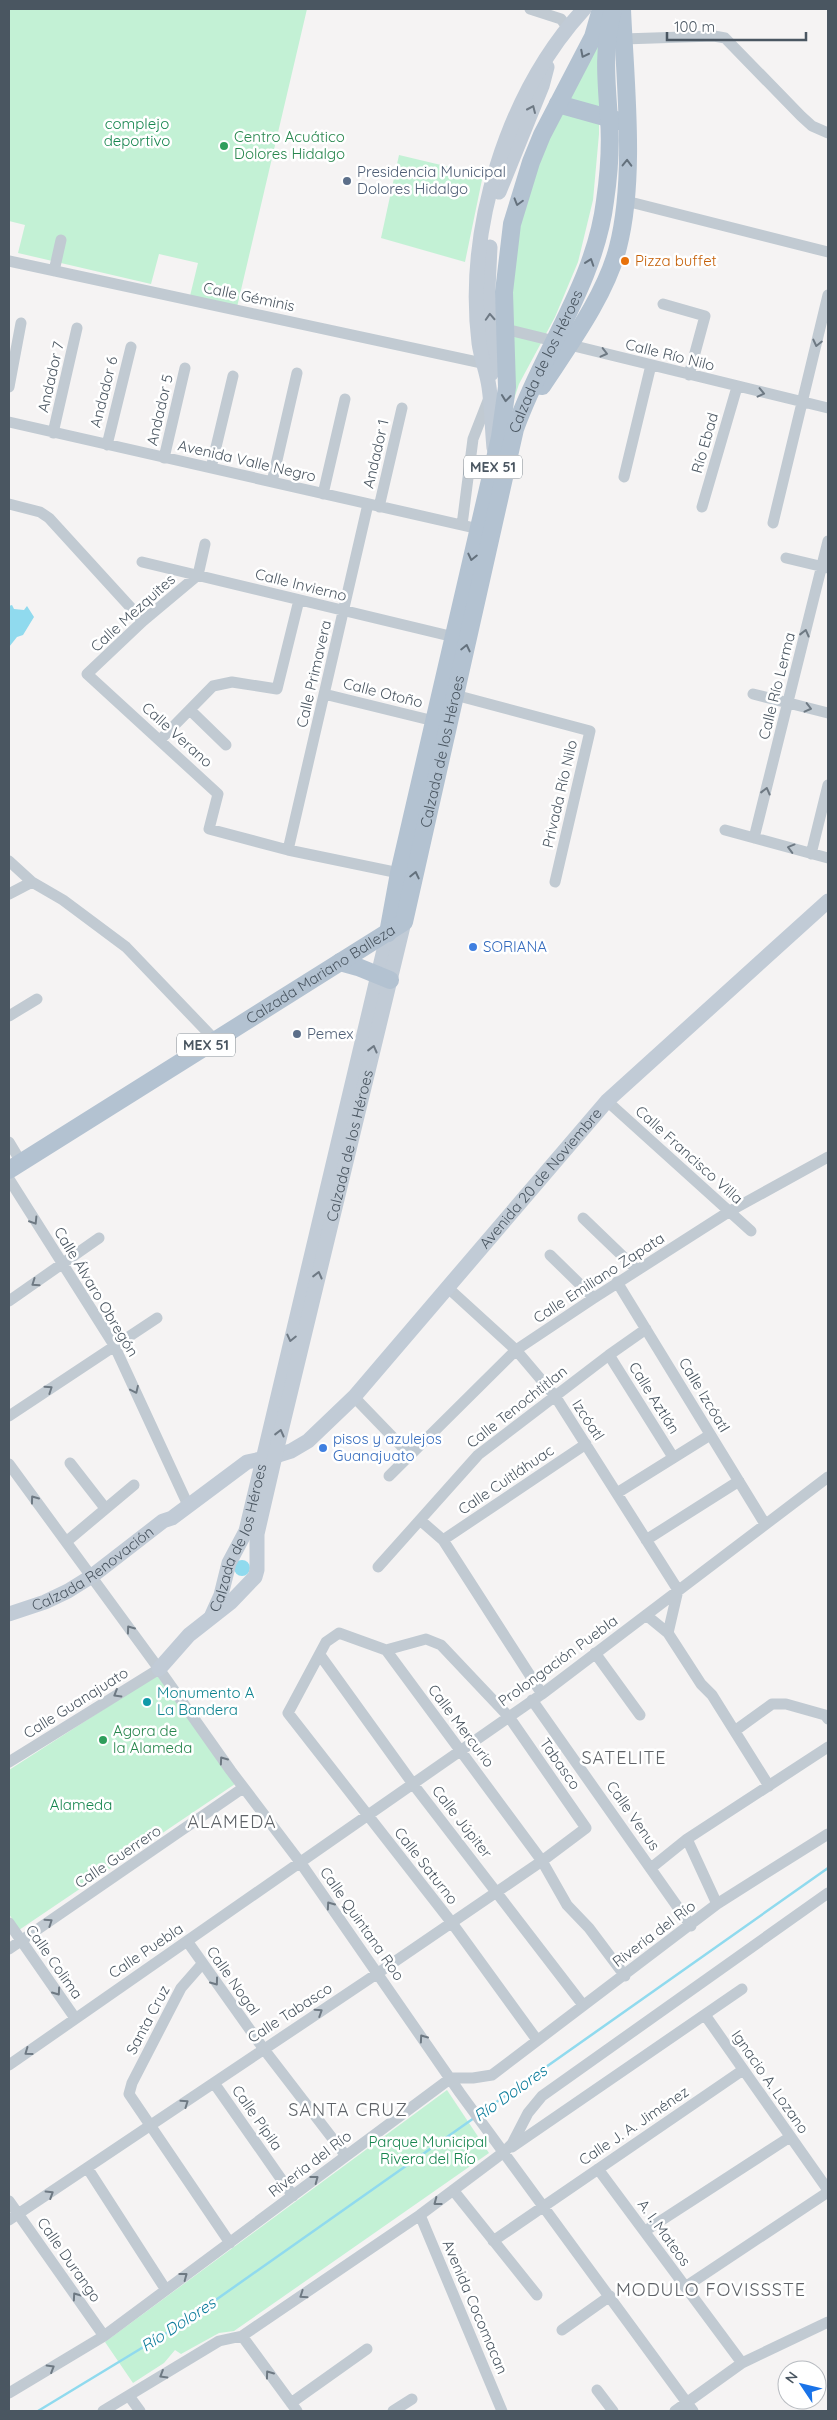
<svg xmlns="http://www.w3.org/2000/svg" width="837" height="2420" viewBox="0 0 837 2420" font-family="Quicksand,sans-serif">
<rect width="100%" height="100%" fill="#f5f3f3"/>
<!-- green -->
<path fill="#c3f1d5" d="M9 9H307L237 307 190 296 198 263 159 254 151 284 18 253 25 225 9 221Z
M599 33V134L593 200 578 262 555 317 519 384 503 432 515 223 543 136Z
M399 155 483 175 465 262 381 238Z
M157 1675 235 1784 19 1930 9 1914V1770Z
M447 2090 489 2153 234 2331 219 2333 181 2354 175 2350 164 2363 133 2383 105 2342Z"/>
<!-- water -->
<path fill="#90daee" d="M12 605 14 609 24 610 27 606 34 617 23 635 17 637 9 647V606Z
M234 1568a8 8 0 1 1 16 0a8 8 0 1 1-16 0Z"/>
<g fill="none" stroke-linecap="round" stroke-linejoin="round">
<!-- stream -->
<path stroke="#90daee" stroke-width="2.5" d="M478 2115 828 1868
M38 2411 183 2323 474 2118"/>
<!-- street -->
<path stroke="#c1cad2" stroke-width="11" d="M530 9 561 19 567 27
M623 39 714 36 725 38 801 116 812 126 828 133
M626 201 828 252
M9 261 491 365
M54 271 61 240
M663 304 705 316 689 375
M505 329 828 408
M9 387 21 323
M9 422 479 529
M53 433 77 328
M107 445 131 347
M164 458 185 368
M211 468 233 376
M624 477 651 365
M272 482 297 373
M323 494 345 399
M9 504 40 512 49 518 143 621
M379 507 402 408
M702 507 737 387
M773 523 828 295
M462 525 473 439 489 398
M205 544 198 575 143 621 87 674 218 794 209 829 288 850 399 873
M786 558 828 568
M142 562 454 637
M324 694 434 721
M753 694 828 713
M455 695 590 731 555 882
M190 710 226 745
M160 740 213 686 232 682 277 689 299 600
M725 830 828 858
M754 838 828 541
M288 850 368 504
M811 854 828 785
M9 861 32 882 63 900 126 947 215 1040
M9 894 32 882
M9 1016 37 999
M607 1101 751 1231
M9 1142 21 1162
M9 1179 114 1345 188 1505
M583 1218 637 1270
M550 1255 594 1298
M617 1282 765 1524
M447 1287 516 1350 555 1396 678 1590 668 1633
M9 1301 99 1238
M609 1355 673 1457
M354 1397 410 1455
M9 1416 157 1318
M70 1463 105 1508
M9 1464 159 1669 231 1771 300 1862 460 2093 693 2411
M389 1476 516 1350 594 1298 730 1211 828 1157
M617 1493 710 1435
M420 1520 443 1540 542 1694
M443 1540 586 1444
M646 1540 739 1481
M66 1542 134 1485
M378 1567 478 1455 609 1355 646 1329
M646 1615 668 1633 701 1684 712 1695 769 1786
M595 1653 640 1715
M320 1655 413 1784 583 2005
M532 1700 691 1926
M736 1730 772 1704H786L825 1715 828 1719
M9 1762 159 1669
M687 1839 717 1904
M651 1868 687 1839 828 1747
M9 1923 75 2018
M187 1941 263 2048 346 2156
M9 1949 243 1788
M202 1964 181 1988 132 2083 129 2094 230 2243
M705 2015 828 2190
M537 2040 452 1923 288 1713 326 1642 339 1633 386 1650 542 1861 567 1905 589 1928 625 1976
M9 2065 542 1694 828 1477
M214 2083 293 2196
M512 2147 742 1989
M88 2169 166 2290
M598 2169 742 2363
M453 2190 537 2295
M9 2201 104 2336
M420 2215 502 2411
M9 2220 378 1973 542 1861 586 1828 509 1717 441 1645 426 1639 386 1650
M645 2231 790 2137
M493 2241 743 2070
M685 2287 828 2192
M562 2330 610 2296
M242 2336 297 2411
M597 2390 613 2411
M9 2393 104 2336 451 2078H473L492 2075 717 1904 828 1834
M129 2396 140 2411
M291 2403 367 2349
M103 2411 219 2341 242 2336 420 2215 504 2152 512 2144 528 2113 542 2096 828 1893
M393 2411 412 2399
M675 2411 742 2363 828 2322"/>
<!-- secondary -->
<g stroke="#c1cbd6" stroke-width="15">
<path d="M499 192 542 86 547 67"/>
<path d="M490 247 488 289 491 374"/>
<path d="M494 448C492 428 492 407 489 387 487 372 481 358 479 343 465 229 507 93 584 9"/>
<path id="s1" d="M9 1614 45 1602 68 1591 92 1576 163 1521 172 1518 247 1462 275 1456 291 1451 308 1441 354 1397 607 1101 828 901"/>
<path id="s2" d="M212 1615 221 1595 229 1563 246 1531 388 933"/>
<path id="s3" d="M159 1669 189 1635 231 1602 255 1577 257 1570V1534L275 1456 404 922"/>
</g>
<!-- primary -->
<g stroke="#b3c2d1" stroke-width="18">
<path d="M558 104 619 121"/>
<path d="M542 386C569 345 606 295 618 247 636 177 625 82 622 9"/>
<path d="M388 933 399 873 500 437 507 387 504 292 512 224 531 162 542 135 593 37 601 9"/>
<path d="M340 962 358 967 390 980"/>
<path id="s4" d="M9 1170 404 922 515 429C542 352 595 283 605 201 609 174 611 145 609 118 606 79 603 48 613 9"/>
</g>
</g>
<!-- one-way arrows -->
<defs><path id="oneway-chevron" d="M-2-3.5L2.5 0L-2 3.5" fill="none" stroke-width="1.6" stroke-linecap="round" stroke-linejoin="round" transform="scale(1.25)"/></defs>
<g stroke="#64717d">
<use href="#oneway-chevron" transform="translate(584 54) rotate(117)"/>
<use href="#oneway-chevron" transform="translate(627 163) rotate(-89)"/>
<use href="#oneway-chevron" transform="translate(518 202) rotate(106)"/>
<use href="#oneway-chevron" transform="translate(590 262) rotate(-71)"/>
<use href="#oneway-chevron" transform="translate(506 398) rotate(96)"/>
<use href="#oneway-chevron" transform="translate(472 557) rotate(103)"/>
<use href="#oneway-chevron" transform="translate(466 648) rotate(-77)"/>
<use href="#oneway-chevron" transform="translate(415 875) rotate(-77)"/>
</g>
<g stroke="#6e7984">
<use href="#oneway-chevron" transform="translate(532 109) rotate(-66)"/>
<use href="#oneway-chevron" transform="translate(490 317) rotate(-93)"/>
<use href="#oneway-chevron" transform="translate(373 1049) rotate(-76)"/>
<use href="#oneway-chevron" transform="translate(318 1275) rotate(-76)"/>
<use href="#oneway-chevron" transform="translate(291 1338) rotate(103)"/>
<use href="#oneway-chevron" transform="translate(280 1433) rotate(-76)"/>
</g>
<g stroke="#6e7983">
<use href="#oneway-chevron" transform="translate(817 343) rotate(103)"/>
<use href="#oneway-chevron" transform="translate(604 353) rotate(14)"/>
<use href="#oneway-chevron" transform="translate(761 393) rotate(13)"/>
<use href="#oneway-chevron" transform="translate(805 633) rotate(-76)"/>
<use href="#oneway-chevron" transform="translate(808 708) rotate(14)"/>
<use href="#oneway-chevron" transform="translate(766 791) rotate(-76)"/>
<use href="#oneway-chevron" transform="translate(791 848) rotate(-165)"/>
<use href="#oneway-chevron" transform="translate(34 1221) rotate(58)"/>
<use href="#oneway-chevron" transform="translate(35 1283) rotate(145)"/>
<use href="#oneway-chevron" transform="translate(49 1389) rotate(-34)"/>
<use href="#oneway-chevron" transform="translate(135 1390) rotate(65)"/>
<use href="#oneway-chevron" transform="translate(34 1499) rotate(-126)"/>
<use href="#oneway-chevron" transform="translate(130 1629) rotate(-126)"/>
<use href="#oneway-chevron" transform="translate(117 1694) rotate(149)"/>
<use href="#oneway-chevron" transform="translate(223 1760) rotate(-125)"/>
<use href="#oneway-chevron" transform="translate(330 1905) rotate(-125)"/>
<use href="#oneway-chevron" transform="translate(49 1922) rotate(-34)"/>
<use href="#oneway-chevron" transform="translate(215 1982) rotate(54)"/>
<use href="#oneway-chevron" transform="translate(57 1992) rotate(55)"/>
<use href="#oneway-chevron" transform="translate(319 2012) rotate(-33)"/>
<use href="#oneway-chevron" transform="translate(423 2038) rotate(-125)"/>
<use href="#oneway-chevron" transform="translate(28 2052) rotate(144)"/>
<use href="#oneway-chevron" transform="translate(185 2103) rotate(-35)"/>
<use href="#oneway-chevron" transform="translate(315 2179) rotate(-37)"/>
<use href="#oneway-chevron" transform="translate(50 2194) rotate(-32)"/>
<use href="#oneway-chevron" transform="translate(437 2202) rotate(143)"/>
<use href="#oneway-chevron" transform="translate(184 2276) rotate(-37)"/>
<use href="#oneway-chevron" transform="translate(303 2295) rotate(146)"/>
<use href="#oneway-chevron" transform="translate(76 2296) rotate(-125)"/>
<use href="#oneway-chevron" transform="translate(51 2368) rotate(-31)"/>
<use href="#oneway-chevron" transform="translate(269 2374) rotate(-126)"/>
<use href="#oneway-chevron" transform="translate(163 2375) rotate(149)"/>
</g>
<!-- markers -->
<g fill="#2e9e5b" stroke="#fff" stroke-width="2">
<circle cx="224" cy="146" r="5"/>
<circle cx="103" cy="1740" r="5"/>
</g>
<g fill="#5c6f8a" stroke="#fff" stroke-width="2">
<circle cx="347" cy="181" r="5"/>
<circle cx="297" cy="1034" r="5"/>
</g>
<circle fill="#e8710a" stroke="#fff" stroke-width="2" cx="625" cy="261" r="5"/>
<g fill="#3f7fe0" stroke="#fff" stroke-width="2">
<circle cx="473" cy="947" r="5"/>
<circle cx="323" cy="1448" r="5"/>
</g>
<circle fill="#0f9aa8" stroke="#fff" stroke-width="2" cx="147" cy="1702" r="5"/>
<g text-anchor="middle" stroke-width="5" stroke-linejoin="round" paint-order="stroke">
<!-- shield labels -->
<g fill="#fff" stroke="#808990" stroke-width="1">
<rect x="464" y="455.5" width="58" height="23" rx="4"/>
<rect x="177" y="1033.5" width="58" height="23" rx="4"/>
</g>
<g font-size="14" font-weight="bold" fill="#4a5661">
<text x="493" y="472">MEX 51</text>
<text x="206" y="1050">MEX 51</text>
</g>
<!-- park labels -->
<g font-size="15" fill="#17864f" stroke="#fff">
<text x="137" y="129">complejo<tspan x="137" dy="17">deportivo</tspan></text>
<text x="81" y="1810">Alameda</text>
<text x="428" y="2147">Parque Municipal<tspan x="428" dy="17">Rivera del Río</tspan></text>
</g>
<!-- leisure labels -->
<g font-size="15" fill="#27864d" stroke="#fff" text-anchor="start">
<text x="234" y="142">Centro Acuático<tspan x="234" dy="17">Dolores Hidalgo</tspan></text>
<text x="113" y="1736">Agora de<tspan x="113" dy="17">la Alameda</tspan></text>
</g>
<!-- service labels -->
<g font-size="15" fill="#4e5e75" stroke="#fff" text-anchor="start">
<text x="357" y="177">Presidencia Municipal<tspan x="357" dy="17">Dolores Hidalgo</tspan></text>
<text x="307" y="1039">Pemex</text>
</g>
<!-- food labels -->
<g font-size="15" fill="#c56008" stroke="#fff" text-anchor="start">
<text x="635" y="266">Pizza buffet</text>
</g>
<!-- street labels -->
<g font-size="15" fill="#4a5661" stroke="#fff">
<text transform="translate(249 297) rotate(12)" y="5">Calle Géminis</text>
<text transform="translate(670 355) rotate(14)" y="5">Calle Río Nilo</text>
<text dy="5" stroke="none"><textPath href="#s4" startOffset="1046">Calzada de los Héroes</textPath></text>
<text transform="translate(51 377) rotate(-77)" y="5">Andador 7</text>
<text transform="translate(104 392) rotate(-76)" y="5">Andador 6</text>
<text transform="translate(160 410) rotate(-77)" y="5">Andador 5</text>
<text transform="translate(705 443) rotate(-74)" y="5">Río Ebad</text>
<text transform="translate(376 454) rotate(-77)" y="5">Andador 1</text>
<text transform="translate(247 461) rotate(13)" y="5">Avenida Valle Negro</text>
<text transform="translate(301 585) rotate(14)" y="5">Calle Invierno</text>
<text transform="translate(133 613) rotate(-42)" y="5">Calle Mezquites</text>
<text transform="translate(314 674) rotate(-77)" y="5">Calle Primavera</text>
<text transform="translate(777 686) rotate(-76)" y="5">Calle Río Lerma</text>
<text transform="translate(383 693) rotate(14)" y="5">Calle Otoño</text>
<text transform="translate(177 735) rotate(42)" y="5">Calle Verano</text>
<text dy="5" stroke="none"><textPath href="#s4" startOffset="641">Calzada de los Héroes</textPath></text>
<text transform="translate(560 794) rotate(-77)" y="5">Privada Río Nilo</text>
<text dy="5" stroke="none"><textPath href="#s4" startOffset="368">Calzada Mariano Balleza</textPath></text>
<text dy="5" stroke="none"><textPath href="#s3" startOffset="576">Calzada de los Héroes</textPath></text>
<text transform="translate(689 1155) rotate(42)" y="5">Calle Francisco Villa</text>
<text dy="5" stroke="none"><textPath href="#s1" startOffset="701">Avenida 20 de Noviembre</textPath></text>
<text transform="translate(599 1278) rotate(-33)" y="5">Calle Emiliano Zapata</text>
<text transform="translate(96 1292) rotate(59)" y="5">Calle Álvaro Obregón</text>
<text transform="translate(704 1395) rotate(59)" y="5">Calle Izcóatl</text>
<text transform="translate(654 1398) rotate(58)" y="5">Calle Aztlán</text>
<text transform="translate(517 1407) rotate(-38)" y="5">Calle Tenochtitlan</text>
<text transform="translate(588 1420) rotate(57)" y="5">Izcóatl</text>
<text transform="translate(506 1480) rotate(-34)" y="5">Calle Cuitláhuac</text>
<text dy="5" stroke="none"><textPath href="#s2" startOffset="82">Calzada de los Héroes</textPath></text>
<text dy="5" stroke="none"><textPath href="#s1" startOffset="96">Calzada Renovación</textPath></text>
<text transform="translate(558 1661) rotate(-36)" y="5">Prolongación Puebla</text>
<text transform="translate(76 1703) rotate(-32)" y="5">Calle Guanajuato</text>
<text transform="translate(461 1726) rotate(53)" y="5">Calle Mercurio</text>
<text transform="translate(560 1764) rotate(55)" y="5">Tabasco</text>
<text transform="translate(633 1816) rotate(55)" y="5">Calle Venus</text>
<text transform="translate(462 1822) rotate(52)" y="5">Calle Júpiter</text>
<text transform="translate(118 1857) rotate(-34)" y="5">Calle Guerrero</text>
<text transform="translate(426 1866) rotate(52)" y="5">Calle Saturno</text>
<text transform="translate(362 1924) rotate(55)" y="5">Calle Quintana Roo</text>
<text transform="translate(654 1934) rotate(-37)" y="5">Riveria del Río</text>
<text transform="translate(146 1951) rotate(-34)" y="5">Calle Puebla</text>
<text transform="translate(54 1962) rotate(55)" y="5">Calle Colima</text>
<text transform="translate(233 1981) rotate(55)" y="5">Calle Nogal</text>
<text transform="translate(290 2013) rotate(-33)" y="5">Calle Tabasco</text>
<text transform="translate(148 2020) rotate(-62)" y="5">Santa Cruz</text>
<text transform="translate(770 2082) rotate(55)" y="5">Ignacio A. Lozano</text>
<text transform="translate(257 2118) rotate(55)" y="5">Calle Pípila</text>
<text transform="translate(634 2126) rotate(-34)" y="5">Calle J. A. Jiménez</text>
<text transform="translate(310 2164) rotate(-37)" y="5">Riveria del Río</text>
<text transform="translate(664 2233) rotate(54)" y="5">A. I. Mateos</text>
<text transform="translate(69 2260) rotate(55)" y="5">Calle Durango</text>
<text transform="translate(475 2307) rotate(67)" y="5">Avenida Cocomacan</text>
</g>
<!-- shop labels -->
<g font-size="15" fill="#366cbe" stroke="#fff" text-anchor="start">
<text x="483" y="952">SORIANA</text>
<text x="333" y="1444">pisos y azulejos<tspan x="333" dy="17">Guanajuato</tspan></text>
</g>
<!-- culture labels -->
<g font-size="15" fill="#0d838f" stroke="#fff" text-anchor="start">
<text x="157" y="1698">Monumento A<tspan x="157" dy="17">La Bandera</tspan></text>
</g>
<!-- water labels -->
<g font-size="16" font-style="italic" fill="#0c7c9b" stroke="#fff">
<text transform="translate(510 2093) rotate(-35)" y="6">Río Dolores</text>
<text transform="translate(178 2324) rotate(-33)" y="6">Río Dolores</text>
</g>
<!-- quarter labels -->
<g font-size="18" letter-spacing="1" fill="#5f6368" stroke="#fff">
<text x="624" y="1764">SATELITE</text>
<text x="232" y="1828">ALAMEDA</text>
<text x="348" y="2116">SANTA CRUZ</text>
<text x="711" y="2296">MODULO FOVISSSTE</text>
</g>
</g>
<!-- border -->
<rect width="837" height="2420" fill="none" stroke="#4a5661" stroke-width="20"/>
<!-- north arrow -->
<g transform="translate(802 2385) rotate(305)"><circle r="24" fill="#ffffff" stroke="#b7bbc0"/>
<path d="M0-4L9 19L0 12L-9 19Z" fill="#1a73e8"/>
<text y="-8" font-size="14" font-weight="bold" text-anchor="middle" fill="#4a5661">N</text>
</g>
<!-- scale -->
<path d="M667 32v8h139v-8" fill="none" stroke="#4a5661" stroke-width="2.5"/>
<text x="674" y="32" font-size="15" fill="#4a5661" stroke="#ffffff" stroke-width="4" paint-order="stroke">100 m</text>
</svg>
